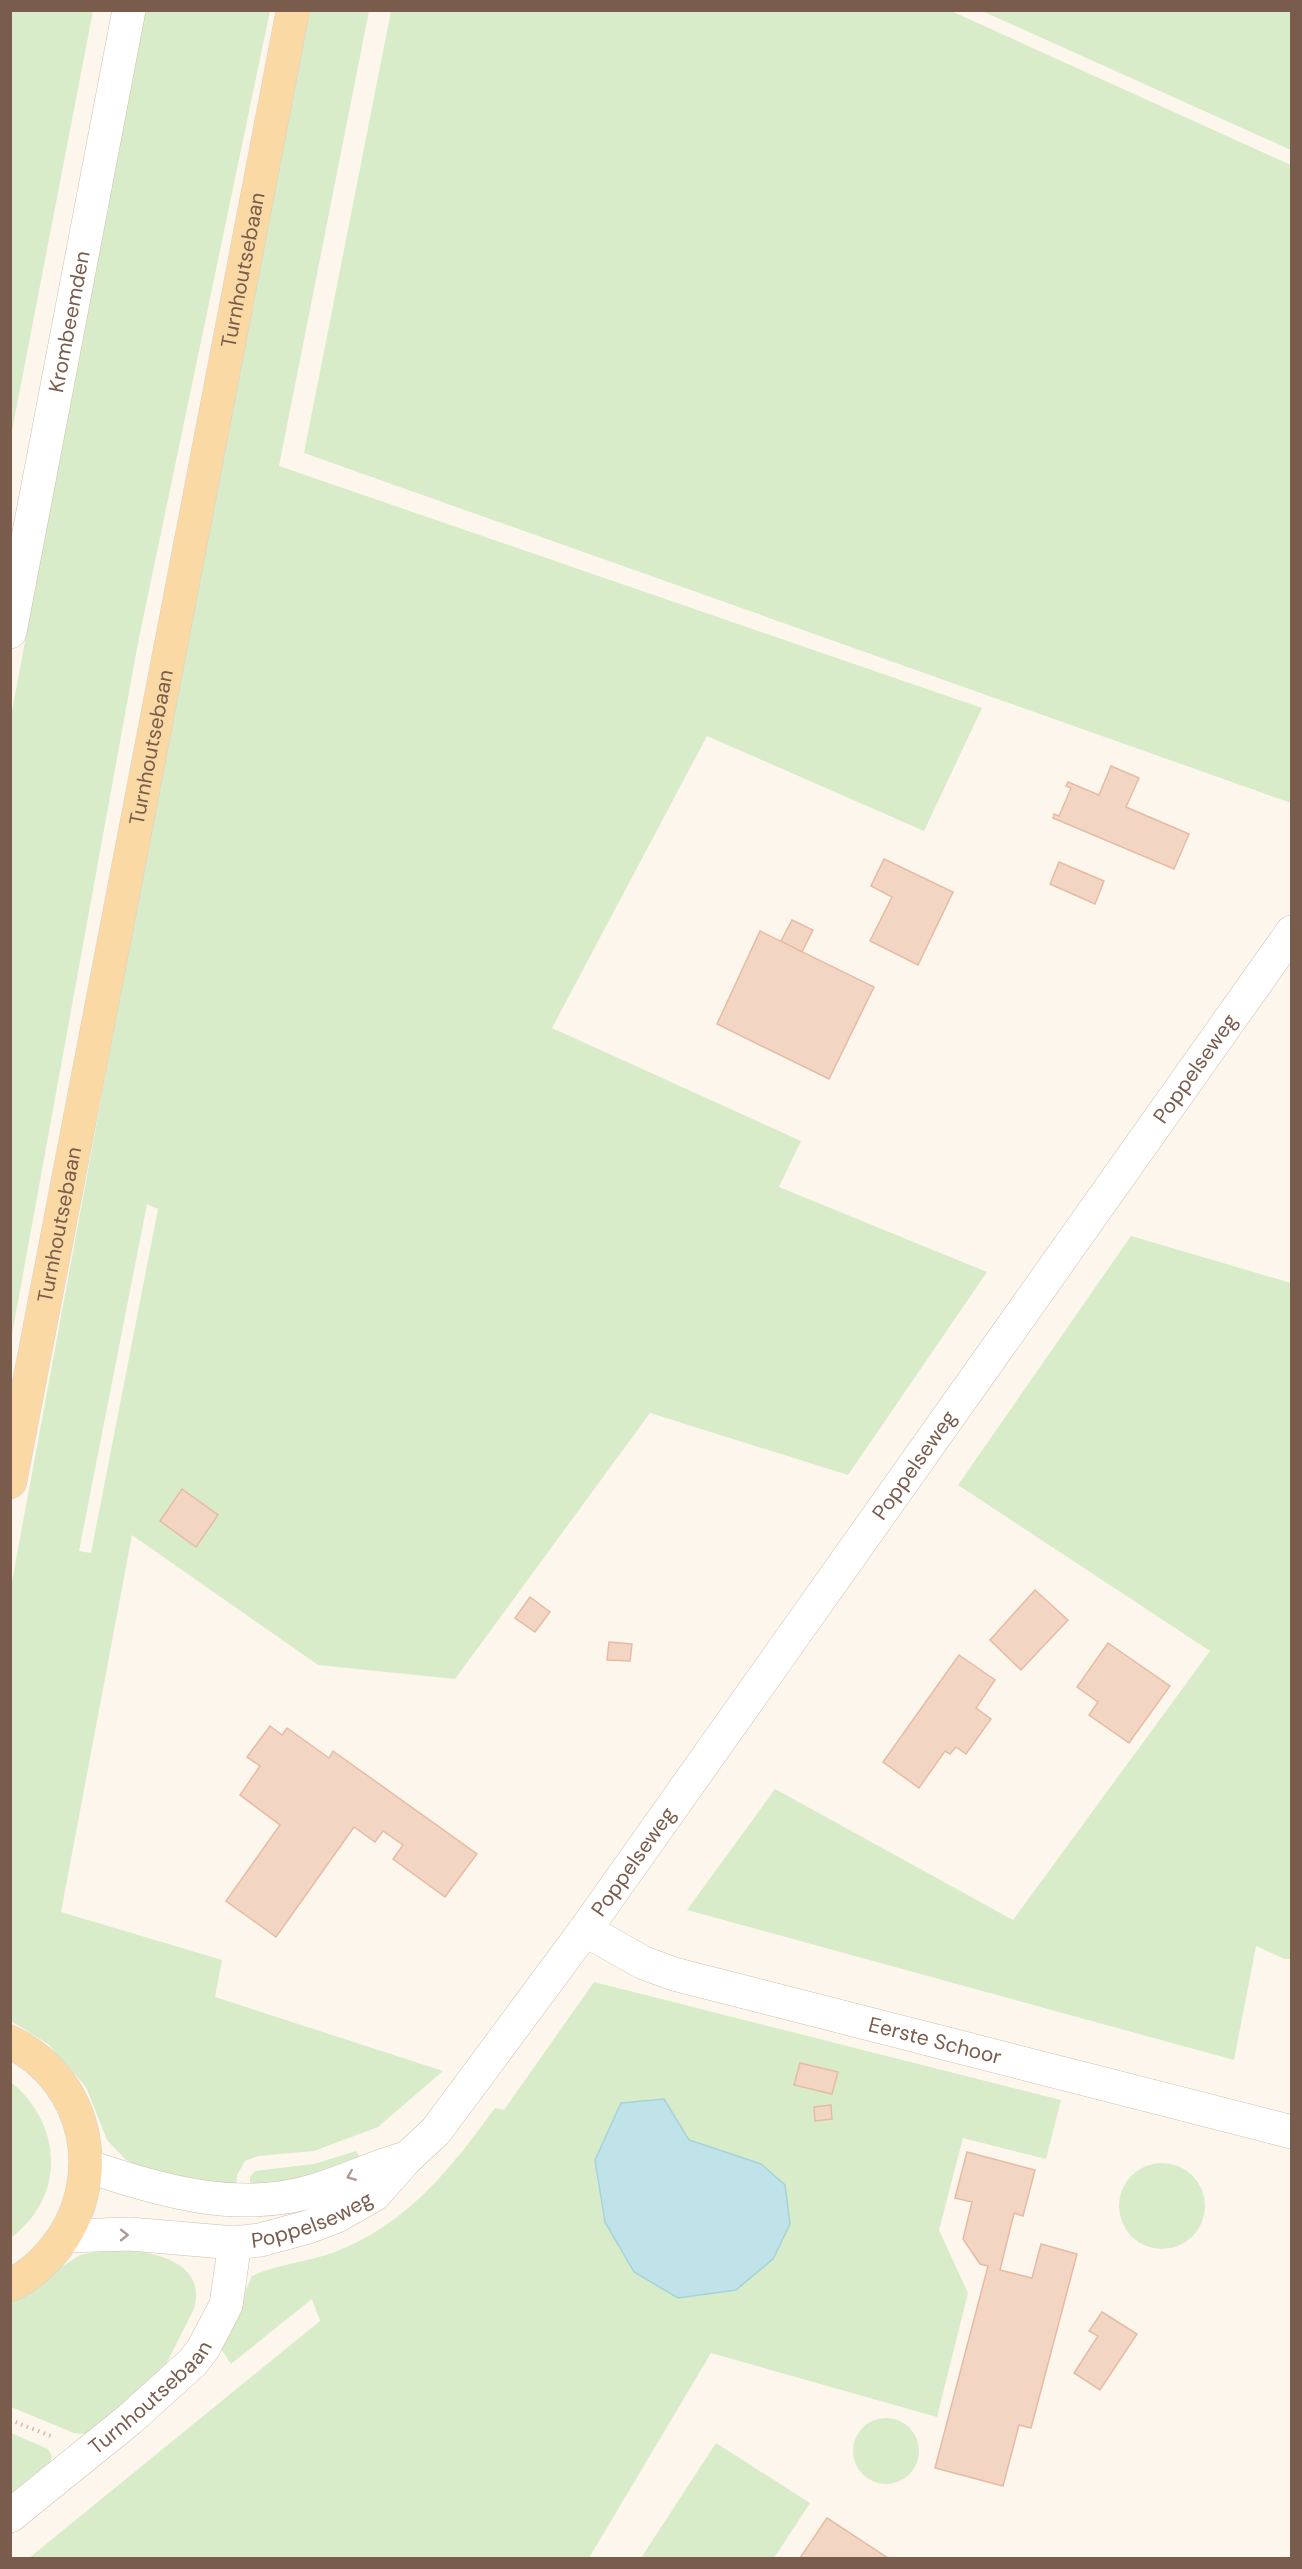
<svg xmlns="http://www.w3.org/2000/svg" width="1302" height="2569" viewBox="0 0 1302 2569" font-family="'DM Sans',sans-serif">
<rect width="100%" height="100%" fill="#fdf6ec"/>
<!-- green -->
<path fill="#d8ecc9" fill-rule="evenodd" d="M11 10 93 11 11 436 10 11Z
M144 11H270L138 643 11 1340V716Z
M310 11H369L279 466 982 708 924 831 707 736 552 1028 801 1141 779 1187 987 1272 848 1475 650 1413 455 1679 318 1665 132 1535 61 1912 222 1960 215 1997 443 2071 378 2127 314 2151 258 2156 245 2161 237 2175 236 2187 152 2173 126 2160 107 2140 86 2087 48 2044 11 2021V1587L181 667ZM147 1204 158 1209 91 1553 79 1551Z
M391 11H951L1291 165V803L304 453Z
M982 11H1291V150Z
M1131 1236 1291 1283V1959H1285L1256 1946 1234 2060 687 1910 775 1789 1013 1920 1210 1651 958 1485Z
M594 1982 1061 2100 1046 2159 963 2138 939 2230 968 2293 937 2417 711 2353 589 2558H29L320 2321 312 2299 231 2364 220 2347 252 2276C275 2265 308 2262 335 2252 409 2223 450 2169 495 2108L504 2110ZM664 2099 689 2140 678 2298 634 2272 605 2222Z
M11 2082C63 2125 66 2196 11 2238Z
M356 2151 360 2158 314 2178 250 2186V2177L255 2171 314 2164Z
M1119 2206a43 43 0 1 1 86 0a43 43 0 1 1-86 0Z
M115 2248C149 2252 208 2259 194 2309L162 2372 86 2434 74 2433 11 2407 10 2300 80 2255Z
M853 2451a33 33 0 1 1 66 0a33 33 0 1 1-66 0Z
M11 2433 48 2449 52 2456 50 2463 11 2498Z
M716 2443 810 2503 774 2558H641Z"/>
<!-- water -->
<path fill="#bfe3e8" stroke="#a5d3da" stroke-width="1.5" d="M664 2099 689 2140 761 2164 785 2185 790 2224 773 2259 736 2290 678 2298 634 2272 605 2222 595 2160 621 2103Z"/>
<!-- building -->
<path fill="#f3d5c3" stroke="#e6bba3" stroke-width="1.5" d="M1111 766 1139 778 1126 807 1189 834 1174 869 1053 818 1054 814 1059 816 1071 788 1066 786 1068 782 1099 795Z
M884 859 953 892 918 965 870 941 892 897 871 886Z
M1059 862 1104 881 1095 904 1050 884Z
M792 920 813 930 802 952 781 941Z
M760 931 874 987 829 1079 717 1024Z
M182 1489 218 1515 196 1547 160 1521Z
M1035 1590 1068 1620 1021 1670 990 1640Z
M530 1597 550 1612 535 1632 515 1618Z
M609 1642 632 1644 630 1661 607 1660Z
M1108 1643 1170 1686 1129 1743 1089 1715 1098 1702 1077 1687Z
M959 1655 995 1680 976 1708 991 1719 966 1754 956 1747 950 1754 945 1751 919 1788 883 1762Z
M270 1726 282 1735 287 1728 329 1758 333 1751 477 1854 445 1897 393 1859 403 1845 383 1831 375 1842 354 1827 276 1937 226 1901 280 1825 240 1795 260 1766 247 1757Z
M800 2063 838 2072 832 2094 794 2085Z
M831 2105 832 2119 815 2121 814 2107Z
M967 2152 1035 2170 1023 2216 1014 2213 1000 2270 1032 2278 1041 2244 1077 2254 1031 2428 1019 2425 1003 2486 935 2468 988 2266 980 2264 963 2239 972 2202 955 2198Z
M1102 2312 1137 2334 1100 2390 1074 2373 1098 2336 1089 2331Z
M827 2518 888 2558H800Z"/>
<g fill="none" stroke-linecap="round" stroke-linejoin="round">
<!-- minor casing -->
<g stroke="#d1beb0" stroke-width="34">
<g id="minor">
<path id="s1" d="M10 632 129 10"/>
<path id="s2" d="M585 1930 644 1963 674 1974 1292 2132"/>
<path d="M87 2166C160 2191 239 2214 316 2190 347 2181 375 2166 407 2158"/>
<path id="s3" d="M66 2236 130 2234 235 2243 260 2240 308 2227 337 2216 374 2195 407 2158 436 2131 585 1930 1292 932"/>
<path id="s4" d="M10 2516 130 2419 193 2362 203 2349 226 2305 235 2243"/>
</g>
</g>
<!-- major casing -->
<g stroke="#dad1cd" stroke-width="34">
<g id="major">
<path id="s5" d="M10 1482 293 10"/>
<path d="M10 2042C91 2081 109 2184 53 2251 42 2264 27 2278 10 2285"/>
</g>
</g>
<!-- path -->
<path stroke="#d9b8a5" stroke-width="4" stroke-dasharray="1.5 4.5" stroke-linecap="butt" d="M10 2420 51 2436"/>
<!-- minor -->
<use href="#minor" stroke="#fff" stroke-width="33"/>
<!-- major -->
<use href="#major" stroke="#fbd9a5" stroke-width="33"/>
</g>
<!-- one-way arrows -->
<defs><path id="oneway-chevron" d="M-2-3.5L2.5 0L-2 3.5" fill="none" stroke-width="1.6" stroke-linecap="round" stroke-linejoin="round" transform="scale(1.5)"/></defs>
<g stroke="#af9d94">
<use href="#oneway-chevron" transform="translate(351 2176) rotate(158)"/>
<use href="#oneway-chevron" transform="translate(124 2235)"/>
</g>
<g text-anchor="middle" stroke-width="4.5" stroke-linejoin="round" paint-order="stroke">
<!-- street labels -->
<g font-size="21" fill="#7a5c4d" stroke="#fffaf3">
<text dy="7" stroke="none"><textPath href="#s5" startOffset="1234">Turnhoutsebaan</textPath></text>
<text dy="7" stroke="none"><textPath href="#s1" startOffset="316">Krombeemden</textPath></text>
<text dy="7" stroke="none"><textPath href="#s5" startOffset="748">Turnhoutsebaan</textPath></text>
<text dy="7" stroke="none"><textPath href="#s3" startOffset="1713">Poppelseweg</textPath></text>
<text dy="7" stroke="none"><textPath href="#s5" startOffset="262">Turnhoutsebaan</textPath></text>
<text dy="7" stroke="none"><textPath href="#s3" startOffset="1227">Poppelseweg</textPath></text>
<text dy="7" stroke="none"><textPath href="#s3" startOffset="741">Poppelseweg</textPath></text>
<text dy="7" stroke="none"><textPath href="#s2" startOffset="369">Eerste Schoor</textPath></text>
<text dy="7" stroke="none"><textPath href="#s3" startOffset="250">Poppelseweg</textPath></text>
<text dy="7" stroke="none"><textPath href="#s4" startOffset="184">Turnhoutsebaan</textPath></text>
</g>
</g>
<!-- border -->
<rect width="1302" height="2569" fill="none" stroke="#7a5c4d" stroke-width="24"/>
</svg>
